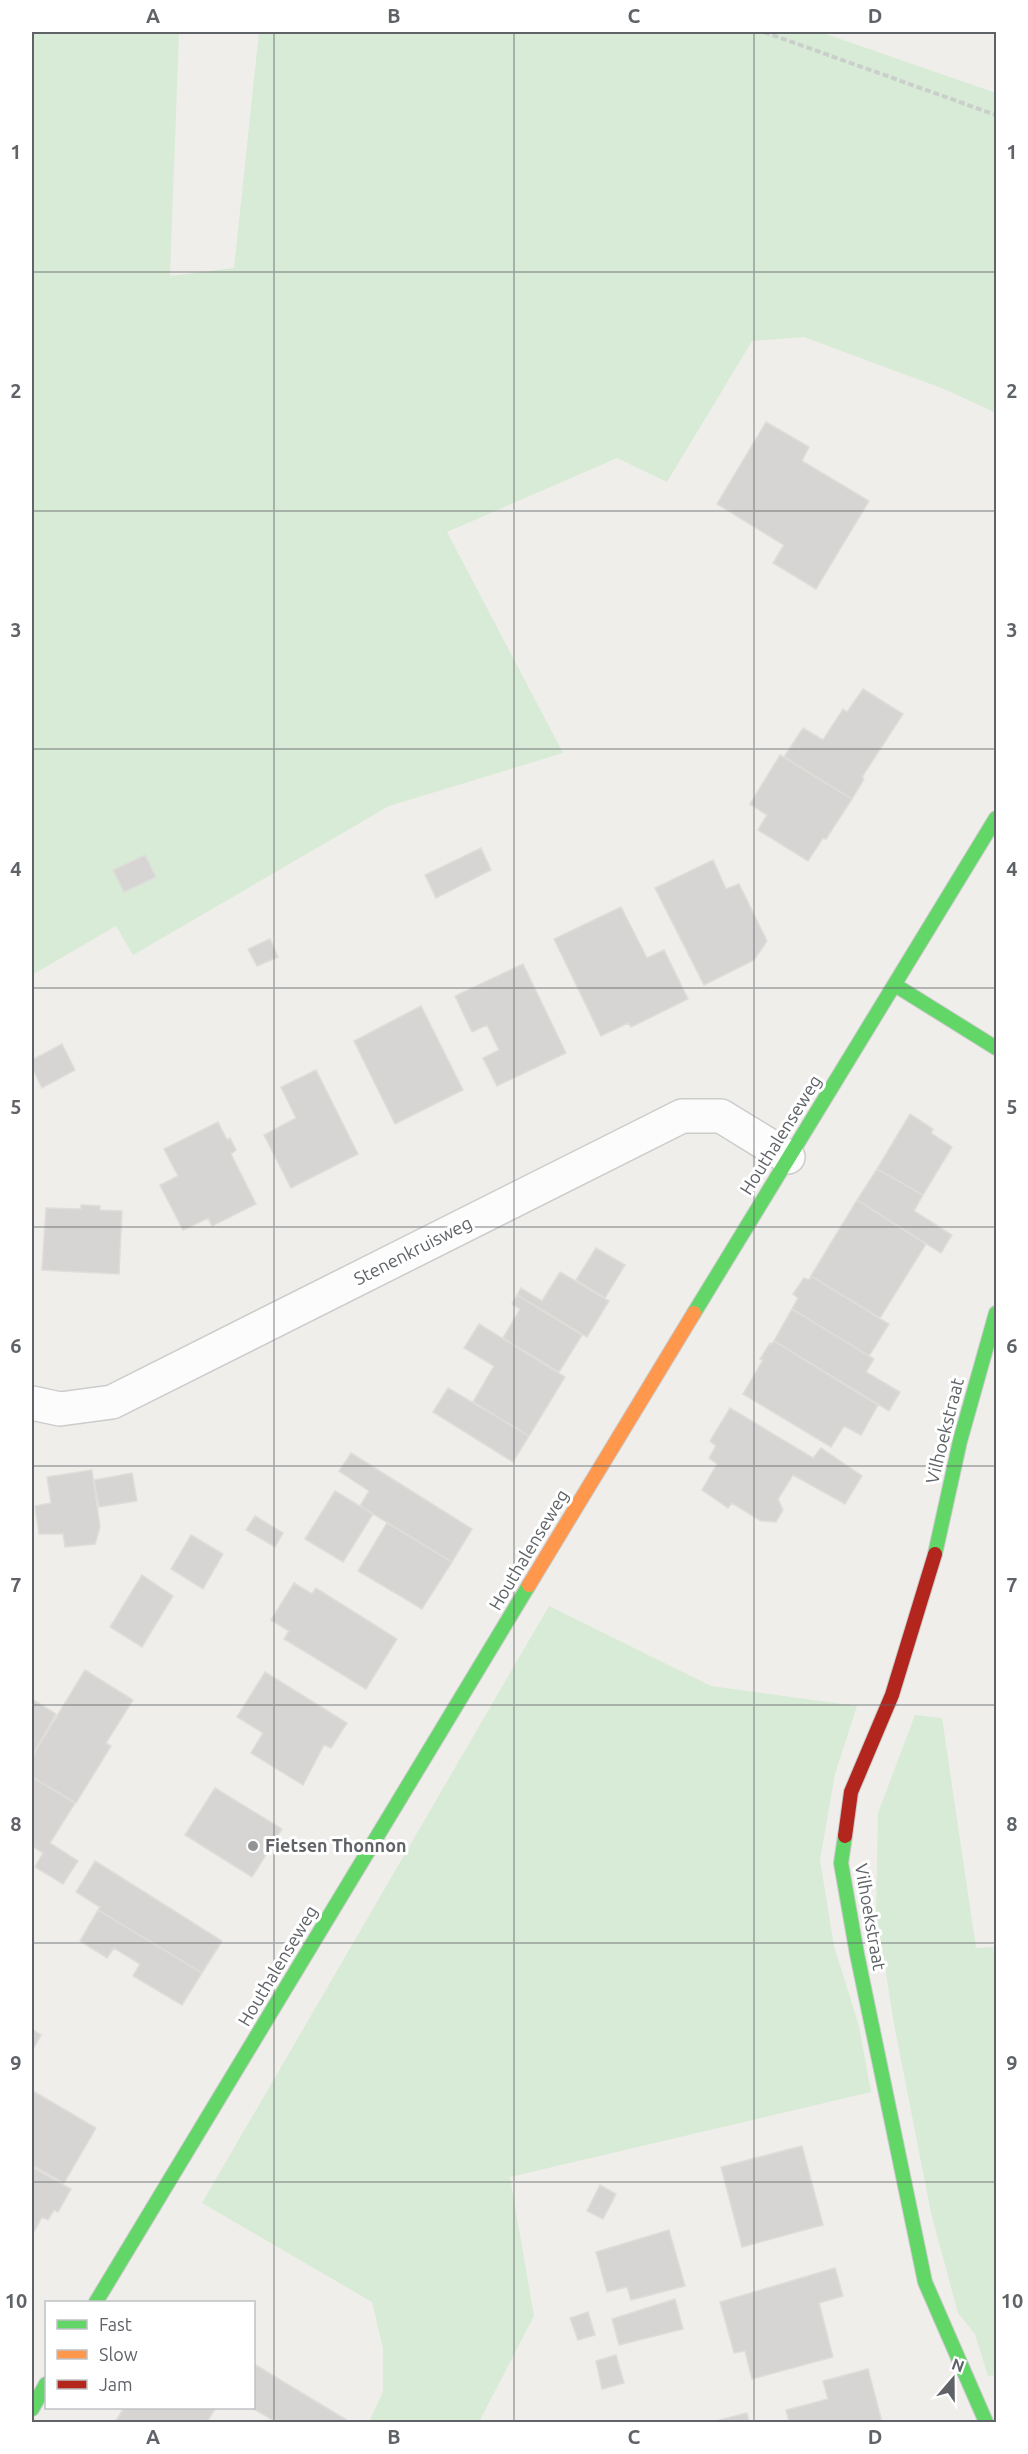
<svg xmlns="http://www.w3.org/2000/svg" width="1028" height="2454" viewBox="0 0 1028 2454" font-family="Ubuntu,sans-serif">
<rect width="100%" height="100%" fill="#efeeea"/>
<!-- green -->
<path fill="#d8ebd6" d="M32 32H179L170 276 234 268 259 32H820L996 93V413L944 389 804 337 752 341 667 482 617 458 447 532 563 753 389 806 133 955 116 926 32 975Z
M549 1606 711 1686 857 1706 835 1774 820 1860 834 1946 859 2026 871 2092 510 2177 534 2316 479 2422H369L383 2392V2349L372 2302 202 2203Z
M915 1715 942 1718 976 1948 996 1947V2375L988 2376 975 2334 958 2313 931 2213 894 2024 876 1911 878 1813Z"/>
<!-- building -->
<path fill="#d6d5d3" stroke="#deddd9" stroke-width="1.5" d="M766 422 809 447 802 461 869 501 816 589 773 563 784 545 717 504Z
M863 689 903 714 862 777 864 779 852 799 784 757 803 728 823 740 843 709 847 712Z
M780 755 852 799 826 839 823 838 808 861 758 830 767 815 750 804Z
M481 848 491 870 436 898 425 875Z
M145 855 156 877 124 892 113 870Z
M713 860 726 889 739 884 767 941 754 960 704 985 655 888Z
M621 907 647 958 664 950 688 999 631 1027 628 1023 601 1036 554 939Z
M270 939 278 957 257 966 248 949Z
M523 964 566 1053 497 1086 483 1058 499 1050 487 1025 472 1032 455 996Z
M421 1006 463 1090 395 1124 354 1041Z
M62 1044 75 1070 42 1088 32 1067V1060Z
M316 1070 358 1154 291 1188 264 1135 296 1118 281 1087Z
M910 1114 933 1129 931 1133 952 1147 923 1195 877 1169Z
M218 1122 227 1140 230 1138 236 1150 231 1154 256 1204 212 1226 208 1218 183 1230 160 1185 178 1176 164 1149Z
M877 1169 923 1195 914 1211 952 1235 941 1253 857 1200Z
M857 1200 926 1244 880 1318 811 1276Z
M81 1205 100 1206V1210L122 1211 119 1274 42 1270 46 1208 81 1209Z
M596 1248 625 1265 605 1298 576 1280Z
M560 1272 609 1301 587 1337 517 1295 521 1288 542 1301Z
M811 1276 889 1324 869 1356 792 1309 798 1298 793 1294 804 1278 809 1280Z
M517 1295 582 1335 559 1372 503 1338 520 1309 512 1304Z
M792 1309 874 1359 866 1372 900 1392 889 1411 774 1341Z
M479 1324 565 1377 529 1436 473 1402 494 1366 464 1348Z
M774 1341 878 1405 861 1435 844 1426 831 1447 743 1394 763 1360 760 1359 770 1343 772 1344Z
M448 1388 529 1436 513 1462 433 1412Z
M730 1408 813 1458 821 1448 862 1476 845 1504 793 1475 778 1499 783 1510 776 1522 761 1521 732 1503 728 1508 702 1490 717 1464 709 1458 716 1446 710 1441Z
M351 1453 472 1529 452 1562 360 1506 369 1491 339 1471Z
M92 1470 100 1527 95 1544 65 1547 63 1534H39L35 1506 51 1503 47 1477Z
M132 1473 137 1501 99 1507 94 1480Z
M335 1491 373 1514 343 1562 305 1539Z
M255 1516 283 1533 275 1547 246 1530Z
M387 1523 452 1562 422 1609 358 1571Z
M191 1535 223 1554 203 1589 171 1569Z
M142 1575 173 1596 142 1647 110 1627Z
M294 1583 312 1594 316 1588 397 1639 366 1689 284 1639 289 1631 271 1620Z
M85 1670 133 1700 106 1743 111 1746 76 1803 32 1777V1757Z
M265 1672 347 1723 331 1748 324 1745 303 1785 251 1753 263 1733 237 1717Z
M32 1699 56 1714 32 1756Z
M32 1777 75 1803 50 1843 78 1861 63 1884 35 1867 43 1853 32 1846Z
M215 1788 282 1829 252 1877 185 1835Z
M95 1861 222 1941 202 1973 98 1910 100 1907 76 1892Z
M98 1910 202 1973 182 2005 133 1976 140 1964 114 1948 107 1958 80 1941Z
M32 2029 41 2035 32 2051Z
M33 2091 96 2128 64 2183 32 2165Z
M802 2146 823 2225 742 2247 721 2167Z
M32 2167 71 2189 58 2212 54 2210 48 2220 42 2217 32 2236Z
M600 2185 616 2194 603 2219 587 2211Z
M669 2230 685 2286 631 2300 627 2287 607 2292 596 2252Z
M835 2268 843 2296 819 2303 833 2357 752 2379 745 2351 734 2353 720 2302Z
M675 2299 683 2329 619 2345 612 2319Z
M588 2312 595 2335 578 2340 570 2318Z
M616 2355 624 2383 602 2389 596 2361Z
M254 2364 350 2422H276L252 2408Z
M868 2369 882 2422H789L786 2410 828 2399 823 2381Z
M124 2408H213L215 2409 207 2422H115Z
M747 2413 749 2422H712Z"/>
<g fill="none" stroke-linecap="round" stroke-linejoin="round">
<!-- street casing -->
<g stroke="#cbcccc" stroke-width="36">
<path id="street" d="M32 1403 60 1409 112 1402 682 1116H721L788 1157"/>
</g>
<!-- fast casing -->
<g stroke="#cacacb" stroke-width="16">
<path id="fast" d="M895 985 996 1048
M694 1313 996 818
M935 1554 960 1441 996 1313
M845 1836 841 1863 857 1954 925 2282 986 2422
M96 2302 529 1585
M32 2409 46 2384"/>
</g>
<!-- slow casing -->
<g stroke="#cacacb" stroke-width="16">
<path id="slow" d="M529 1585 694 1313"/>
</g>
<!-- jam casing -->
<g stroke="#cacacb" stroke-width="16">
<path id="jam" d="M845 1836 851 1792 892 1695 935 1554"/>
</g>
<!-- path -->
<path stroke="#cacfcc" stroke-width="4" stroke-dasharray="6 3" stroke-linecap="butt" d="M764 32 996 115"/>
<!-- street -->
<use href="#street" stroke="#fdfcfc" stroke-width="33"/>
<!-- fast -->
<use href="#fast" stroke="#63d668" stroke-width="14"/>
<!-- slow -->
<use href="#slow" stroke="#ff974d" stroke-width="14"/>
<!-- jam -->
<use href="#jam" stroke="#b3261e" stroke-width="14"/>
</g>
<!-- grid -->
<path fill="none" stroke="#5f6368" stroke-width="1.5" stroke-opacity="0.55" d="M274 32V2422M514 32V2422M754 32V2422M32 272H996M32 511H996M32 749H996M32 988H996M32 1227H996M32 1466H996M32 1705H996M32 1943H996M32 2182H996"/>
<!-- markers -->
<circle fill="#919496" stroke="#fff" stroke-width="2" cx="253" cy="1846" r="6"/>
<g text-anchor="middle" stroke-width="6" stroke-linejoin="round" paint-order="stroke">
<!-- street labels -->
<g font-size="18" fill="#5f6368" stroke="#fff">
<text transform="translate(781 1135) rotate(-58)" y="6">Houthalenseweg</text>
<text transform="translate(413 1251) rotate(-27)" y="6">Stenenkruisweg</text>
<text transform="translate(945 1431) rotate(-76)" y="6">Vilhoekstraat</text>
<text transform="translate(529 1550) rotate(-59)" y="6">Houthalenseweg</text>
<text transform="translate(870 1917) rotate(80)" y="6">Vilhoekstraat</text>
<text transform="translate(278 1966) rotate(-59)" y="6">Houthalenseweg</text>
</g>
<!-- poi labels -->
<g font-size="18" font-weight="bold" fill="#5f6368" stroke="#fff" text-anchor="start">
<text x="265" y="1852">Fietsen Thonnon</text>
</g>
</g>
<!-- border -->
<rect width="1028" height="2454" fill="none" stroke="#ffffff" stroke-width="66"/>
<!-- legend -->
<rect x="45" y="2301" width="210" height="108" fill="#ffffff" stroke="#bfc1c3" stroke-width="1.5"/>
<rect x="57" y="2320" width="30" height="9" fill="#63d668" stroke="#bfc1c3" stroke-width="1.5"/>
<text x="99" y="2331" font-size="18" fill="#5f6368">Fast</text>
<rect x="57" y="2350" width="30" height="9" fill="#ff974d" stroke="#bfc1c3" stroke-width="1.5"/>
<text x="99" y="2361" font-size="18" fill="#5f6368">Slow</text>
<rect x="57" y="2380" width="30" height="9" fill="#b3261e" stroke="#bfc1c3" stroke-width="1.5"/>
<text x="99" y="2391" font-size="18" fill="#5f6368">Jam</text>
<!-- north arrow -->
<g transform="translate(953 2379) rotate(20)" stroke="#ffffff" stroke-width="4.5" paint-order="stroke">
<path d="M0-4.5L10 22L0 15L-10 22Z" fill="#5f6368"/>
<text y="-9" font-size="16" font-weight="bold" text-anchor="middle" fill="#5f6368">N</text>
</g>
<rect x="33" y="33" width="962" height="2388" fill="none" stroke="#5f6368" stroke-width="2"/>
<g font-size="20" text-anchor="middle" font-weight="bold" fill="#5f6368">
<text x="153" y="23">A</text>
<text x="394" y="23">B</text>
<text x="634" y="23">C</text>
<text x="875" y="23">D</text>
<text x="16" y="159">1</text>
<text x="1012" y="159">1</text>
<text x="16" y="398">2</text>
<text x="1012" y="398">2</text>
<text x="16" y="637">3</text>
<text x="1012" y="637">3</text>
<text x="16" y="876">4</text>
<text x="1012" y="876">4</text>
<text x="16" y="1114">5</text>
<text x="1012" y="1114">5</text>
<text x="16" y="1353">6</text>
<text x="1012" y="1353">6</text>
<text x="16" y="1592">7</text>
<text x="1012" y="1592">7</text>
<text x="16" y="1831">8</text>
<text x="1012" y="1831">8</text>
<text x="16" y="2070">9</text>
<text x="1012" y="2070">9</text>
<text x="16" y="2308">10</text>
<text x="1012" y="2308">10</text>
<text x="153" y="2444">A</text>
<text x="394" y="2444">B</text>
<text x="634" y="2444">C</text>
<text x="875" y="2444">D</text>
</g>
</svg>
